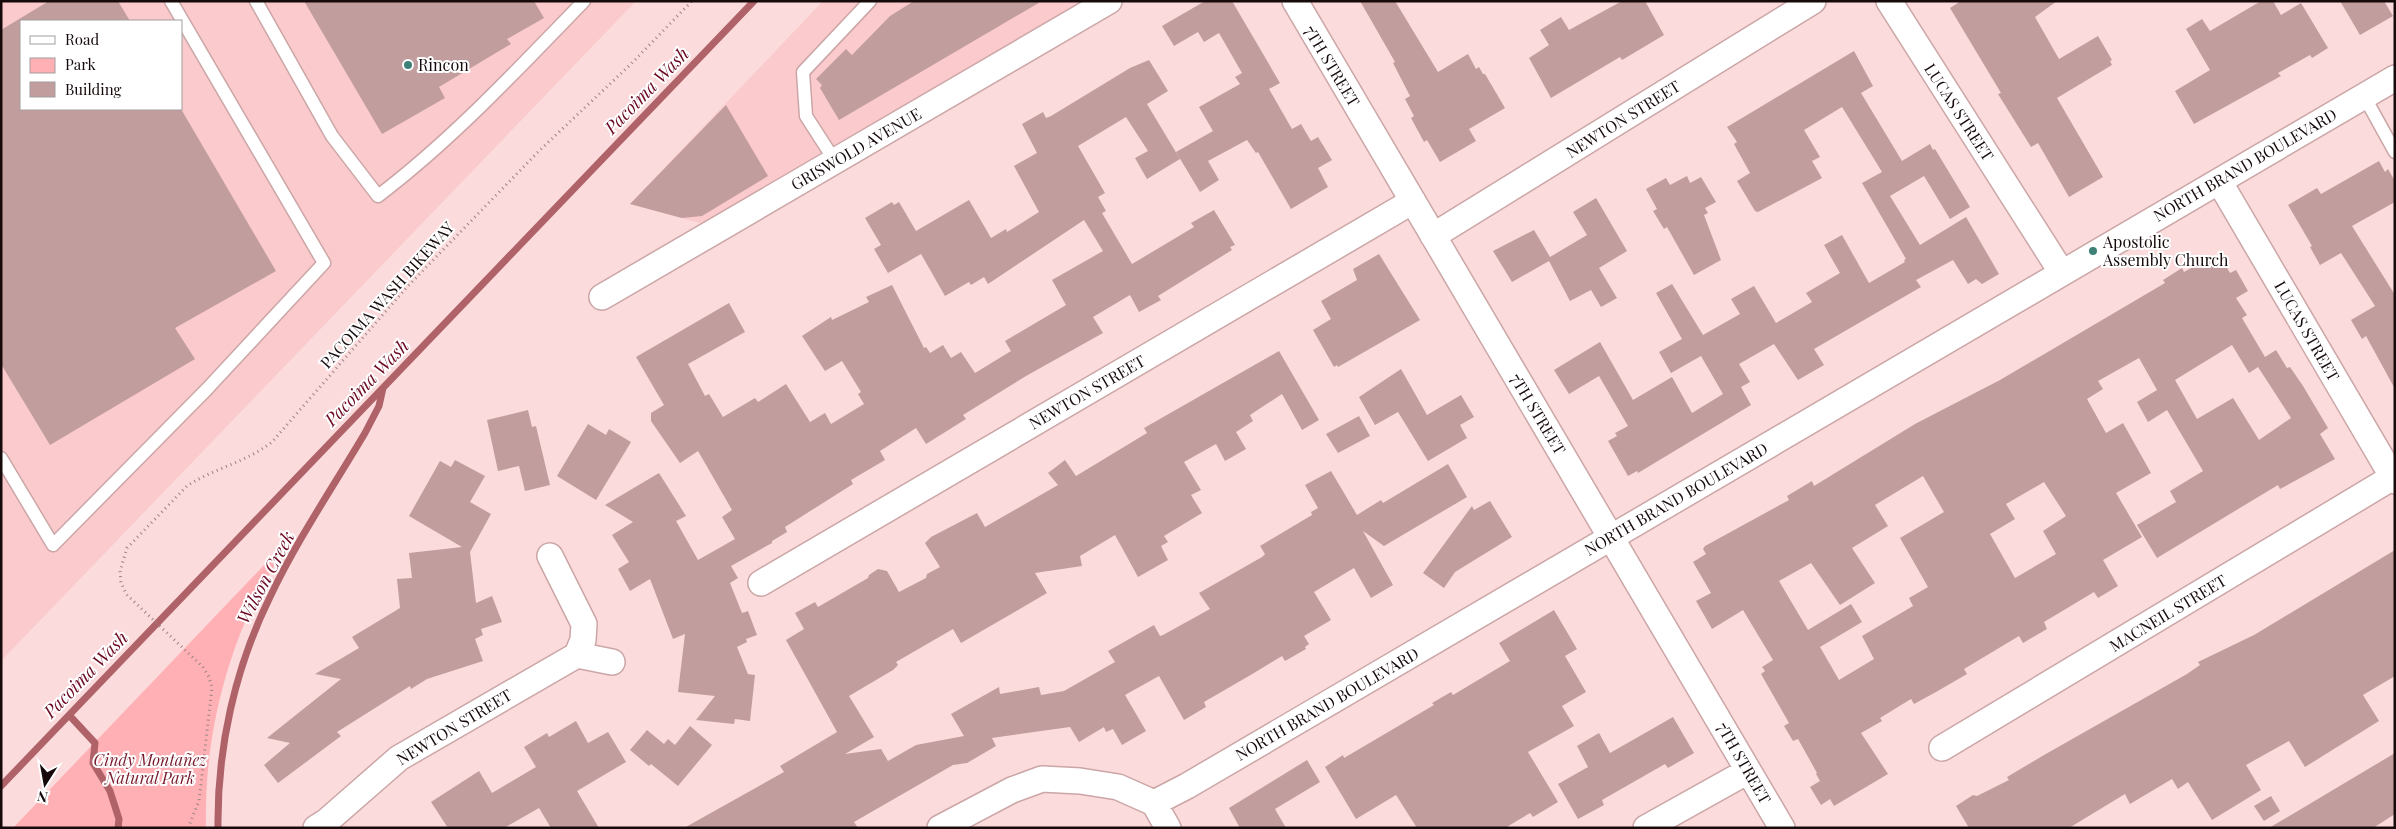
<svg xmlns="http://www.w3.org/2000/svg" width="2396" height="829" viewBox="0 0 2396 829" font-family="'Playfair Display',serif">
<rect width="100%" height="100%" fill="#fbdbdc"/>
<!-- built -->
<path fill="#facacc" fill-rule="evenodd" d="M1 1H636L1 661ZM21 21H181V109H21Z
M823 1H1082L703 224 630 204Z"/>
<!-- green -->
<path fill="#feb0b4" d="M289 539C278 560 265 581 254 602 221 671 204 751 206 828H13Z"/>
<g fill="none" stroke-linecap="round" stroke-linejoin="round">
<!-- stream -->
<path stroke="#af6268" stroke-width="7" d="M69 715 95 743 93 763 110 791 119 819 118 828
M1 786 754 1
M218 828C217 748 235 668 270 597 297 540 333 487 365 433L379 406 383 388"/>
</g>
<!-- building -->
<path fill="#c29d9e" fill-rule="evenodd" d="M49 1H118L130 21H21V109H181L276 271 175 328 195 359 50 445 1 364V30Z
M304 1H534L544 18 507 39 511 44 439 87 445 98 382 134Z
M914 1H1042L839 120 820 88 822 85 816 79 846 49 852 55 890 16Z
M1205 1H1232L1280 83 1269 89 1292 129 1301 124 1311 141 1318 137 1332 160 1318 168 1328 187 1291 209 1258 152 1256 153 1247 140 1208 161 1219 180 1200 192 1176 152 1213 131 1199 107 1240 84 1235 77 1242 73 1219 33 1204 42 1198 32 1174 46 1162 26Z
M1360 1H1395L1438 72 1468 54 1476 69 1479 67 1483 74H1485L1505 108 1469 129 1476 141 1440 162 1427 140 1424 142 1411 118 1414 116 1405 99 1410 96 1393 63 1395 62Z
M1622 1H1645L1664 35 1622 60 1620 57 1551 98 1529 58 1549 45 1540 30 1561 17 1569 30Z
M1961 1H2057L2035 17 2059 59 2098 36 2112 60 2110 61 2112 65 2057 98 2103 177 2069 197 2038 143 2031 147 1998 94 2001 93 1950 8Z
M2261 1H2273L2281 15 2301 3 2328 48 2312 58 2310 55 2278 73 2281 76 2194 124 2175 91 2210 70 2186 29 2202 19 2210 31Z
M2340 1H2384L2393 16 2360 35Z
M1854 51 1873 86 1861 93 1902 161 1930 144 1933 150 1935 149 1970 207 1950 219 1924 176 1890 196 1920 245 1966 217 1999 274 1982 284 1976 279 1968 284 1953 260 1916 280 1921 287 1814 349 1824 365 1798 380 1774 344 1739 364 1750 382 1741 387 1751 405 1638 473 1637 471 1628 476 1608 441 1617 436 1615 433 1628 426 1599 376 1569 394 1554 370 1600 342 1633 400 1672 377 1692 413 1723 394 1701 356 1671 373 1659 352 1682 339 1656 293 1672 284 1703 335 1740 314 1731 299 1754 286 1776 323 1812 302 1806 293 1840 273 1824 245 1842 235 1869 283 1905 262 1904 260 1906 259 1862 183 1882 172 1842 107 1804 130 1820 157 1812 161 1822 178 1758 212 1755 211 1737 181 1750 173 1734 144 1737 142 1727 127Z
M1149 60 1168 91 1147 104 1180 159 1147 179 1135 158 1148 151 1126 117 1078 146 1105 193 1098 197 1106 211 1102 213 1132 264 1194 227 1191 223 1214 210 1235 245 1230 247 1232 250 1158 296 1161 300 1139 312 1130 295 1093 317 1103 333 1026 376 963 415 966 419 926 444 916 428 880 451 885 460 851 480 853 484 785 527 787 532 772 541V543L731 566 738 578 730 583 742 613 748 611 757 635 746 639 747 642 737 647 748 674 755 675 750 721 735 719 734 724 696 720 715 696 678 692 685 634 673 639 650 579 630 591 618 569 629 562 612 535 633 522 605 505 659 473 686 516 676 521 698 560 735 539 722 517 732 510 698 451 680 463 651 421V413L664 405 636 357 729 303 745 332 688 364 705 396 709 394 723 417 755 398 758 402 786 384 810 422 825 413 831 424 864 404 858 394 861 392 842 361 825 371 802 336 831 317 832 320 869 302 866 297 892 285 924 348 926 347 930 353 943 345 951 358 961 352 975 373 1011 351 1005 341 1066 305 1052 280 1103 251 1084 220 988 284 984 277 971 285 969 282 945 296 921 254 888 273 874 249 881 245 865 218 892 202 894 205 899 202 916 231 969 200 991 238 1006 229 1007 232 1039 212 1014 166 1037 153 1022 124 1043 112 1046 118 1051 116 1130 68Z
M726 105 768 176 702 216 682 218 630 204Z
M2379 161 2385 172 2388 169 2395 181V202L2352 226 2395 295V389L2366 336 2362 339 2351 320 2375 306 2341 253 2320 265 2310 247 2312 246 2288 205 2317 188 2321 194Z
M1687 176 1690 183 1701 177 1716 202 1705 208 1708 213 1704 215 1721 260 1694 275 1667 227 1664 229 1653 211 1657 209 1646 189 1666 178 1670 185Z
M1596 198 1627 251 1599 268 1617 298 1601 307 1591 290 1570 301 1549 261 1512 282 1493 251 1534 230 1550 257 1587 235 1573 212Z
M1379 254 1420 320 1338 367 1337 365 1334 367 1313 330 1331 319 1321 301 1357 280 1353 269Z
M2212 256 2217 265 2223 261 2230 273 2236 270 2248 291 2236 298 2247 315 2242 318 2265 357 2276 350 2287 368 2290 367 2303 386 2328 428 2320 434 2335 459 2280 489 2278 485 2157 558 2137 525 2176 502 2170 491 2203 471 2167 410 2148 422 2137 402 2157 390 2139 358 2098 381 2103 389 2087 399 2106 433 2123 423 2151 473 2116 493 2142 537 2103 560 2118 586 2098 598 2094 592 2044 622 2047 629 2023 643 2019 636 1964 669 1967 674 1936 692 1914 704 1911 699 1880 718 1882 721 1861 733 1888 774 1834 806 1830 799 1821 805 1810 787 1820 781 1816 774 1817 773 1798 739 1793 741 1784 726 1789 723 1761 674 1765 671 1762 667 1773 660 1743 610 1712 629 1696 601 1711 593 1693 562 1706 554 1703 549 1705 546 1789 500 1787 496 1812 481 1814 486 1915 424 2000 380 2165 283 2163 280 2182 268 2184 272ZM2232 345 2249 373 2258 367 2291 418 2259 440 2233 398 2197 419 2175 380ZM1923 476 1944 512 1900 538 1928 587 1909 598 1913 606 1862 636 1874 659 1839 680 1820 647 1862 622 1851 604 1808 630 1779 581 1811 563 1840 605 1875 583 1852 548 1888 526 1875 505ZM2044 482 2066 516 2043 531 2056 554 2015 578 1990 534 2015 519 2006 504Z
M1279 351 1319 420 1302 430 1282 394 1250 415 1253 421 1236 432 1246 449 1225 461 1216 444 1184 462 1201 490 1191 495 1202 513 1164 536 1168 542 1161 546 1168 560 1138 577 1115 535 1080 556 1082 566 1035 573 1047 593 1006 617 961 643 953 629 896 662 898 665 893 670 849 696 874 737 845 754 881 749 888 761 916 745 964 736 951 714 999 687 1000 694 1039 687 1041 695 1064 691 1115 662 1108 651 1154 625 1160 636 1163 635 1210 609 1199 593 1262 557 1265 554 1260 546 1312 515 1311 512 1318 508 1305 485 1331 471 1357 515 1381 500 1383 503 1448 464 1467 497 1384 546 1363 531 1393 585 1371 598 1354 568 1314 592 1331 620 1304 636 1309 644 1305 647 1306 649 1285 661 1282 656 1254 673 1204 702 1206 707 1184 720 1159 676 1125 695 1146 731 1122 745 1113 729 1106 732 1104 727 1079 742 1070 727 992 738 996 746 967 763 953 765 854 822 858 828H684L784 772 780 766 837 732 786 640 804 629 795 613 815 602 818 607 868 578 869 575 878 569 887 571 899 592 926 578 927 574 940 567 925 543 931 537 977 513 985 527 1058 485 1048 473 1065 460 1076 476 1147 433 1144 428Z
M1401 369 1427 415 1461 395 1474 417 1460 425 1467 438 1428 461 1398 412 1375 425 1359 397Z
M528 410 532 427 536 426 550 485 525 491 519 466 498 471 487 420Z
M1359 416 1370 436 1338 453 1326 434Z
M588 424 606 435 609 429 631 442 596 500 557 476Z
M455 460 485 476 470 502 491 514 470 552 476 603 492 596 502 622 481 629 483 635 475 639 483 661 427 679 411 689 410 686 337 732 341 736 278 783 264 765 290 743 267 738 341 679 315 674 359 648 352 637 400 608 397 579 412 578 409 553 462 547 409 516 440 461 451 467Z
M1490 501 1512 537 1455 572 1444 588 1423 573 1472 506 1474 510Z
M2395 550V676L2363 695 2379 721 2305 767 2289 741 2246 765 2261 790 2212 820 2188 782 2178 789 2172 779 2130 804 2125 794 2069 828H1969L1956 806 1973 795 1977 796 2009 780 2007 777 2044 755 2187 674 2200 665 2198 662 2254 635Z
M1554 610 1577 649 1565 656 1586 692 1562 706 1574 726 1528 752 1558 802 1533 817 1530 813 1505 828H1417L1396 795 1356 819 1325 767 1343 755 1344 758 1434 705 1432 703 1451 692 1453 695 1510 661 1499 643Z
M1673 717 1694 753 1668 768 1665 764 1602 800 1604 805 1578 819 1558 784 1588 767 1577 746 1599 733 1610 753Z
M576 721 588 743 608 732 626 762 577 791 599 828H551L539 808 504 828H448L431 802 479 771 492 793 536 767 524 747 547 733 549 737Z
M690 726 712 745 678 786 651 764 649 766 630 750 647 730 664 744 668 739 675 745Z
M2395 753V814L2373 828H2269Z
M1307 760 1320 782 1275 809 1286 828H1240L1229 808Z
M2271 796 2280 811 2264 821 2254 806Z"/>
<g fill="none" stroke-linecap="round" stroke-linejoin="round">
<!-- service casing -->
<g stroke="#cca6a7" stroke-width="15">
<path id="service" d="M256 1 332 136 378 196C453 139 518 69 584 1
M2364 96 2395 152
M835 161 806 116 803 72 870 1
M1 458 53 545 207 389 324 263 171 1"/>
</g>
<!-- minor casing -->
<g stroke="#cca6a7" stroke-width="28">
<path id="minor" d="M1295 1 1782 828
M1889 1 2062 273
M2219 181 2395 481
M1433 236 1813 1
M602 297 1109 1
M550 556 584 624 583 640 577 655
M761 583 1413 201
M577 655 612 662
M1942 748 2393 477
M1154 803 1168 828
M316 828 327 821 399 758 577 655
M940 828 1012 790 1042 779 1080 781 1118 787 1154 803 1187 786 2395 78
M1646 828 1748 771"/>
</g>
<!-- path -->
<path stroke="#9c8485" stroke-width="3" stroke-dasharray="1 4" stroke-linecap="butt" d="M188 828 199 801 212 688 209 677 203 667 126 594 121 582 120 571 127 548 187 486C214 468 245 463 272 442L407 287 539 151 631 64 692 1"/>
<!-- service -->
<use href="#service" stroke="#fff" stroke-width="12"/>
<!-- minor -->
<use href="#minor" stroke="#fff" stroke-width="25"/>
</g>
<!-- markers -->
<g fill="#3e8277" stroke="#fff" stroke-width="2">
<circle cx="408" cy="65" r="5"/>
<circle cx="2093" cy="251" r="5"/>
</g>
<g text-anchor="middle" stroke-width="4" stroke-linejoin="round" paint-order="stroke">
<!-- poi labels -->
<g font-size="16" fill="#160a0b" stroke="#fff" text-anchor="start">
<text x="418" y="71">Rincon</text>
<text x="2103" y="248">Apostolic<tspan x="2103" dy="18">Assembly Church</tspan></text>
</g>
<!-- street labels -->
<g font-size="16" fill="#160a0b" stroke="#fff">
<text transform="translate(1332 66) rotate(59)" y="6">7TH STREET</text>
<text transform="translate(1959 112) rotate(57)" y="6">LUCAS STREET</text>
<text transform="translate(1623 119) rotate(-32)" y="6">NEWTON STREET</text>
<text transform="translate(856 149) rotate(-30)" y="6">GRISWOLD AVENUE</text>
<text transform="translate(2245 165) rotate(-30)" y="6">NORTH BRAND BOULEVARD</text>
<text transform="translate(387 295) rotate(-48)" y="6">PACOIMA WASH BIKEWAY</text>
<text transform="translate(2307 331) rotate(60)" y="6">LUCAS STREET</text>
<text transform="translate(1087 392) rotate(-30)" y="6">NEWTON STREET</text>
<text transform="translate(1538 414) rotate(59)" y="6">7TH STREET</text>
<text transform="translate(1676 499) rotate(-30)" y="6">NORTH BRAND BOULEVARD</text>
<text transform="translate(2168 613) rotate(-31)" y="6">MACNEIL STREET</text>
<text transform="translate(1327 704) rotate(-30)" y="6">NORTH BRAND BOULEVARD</text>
<text transform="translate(454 727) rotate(-31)" y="6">NEWTON STREET</text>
<text transform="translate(1744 763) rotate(60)" y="6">7TH STREET</text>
</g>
<!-- park labels -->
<g font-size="16" font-style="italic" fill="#76192a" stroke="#fff">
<text x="150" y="766">Cindy Montañez<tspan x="150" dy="18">Natural Park</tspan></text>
</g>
<!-- water labels -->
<g font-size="18" font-style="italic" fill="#6b0a22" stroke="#fff">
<text transform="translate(647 91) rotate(-46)" y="6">Pacoima Wash</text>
<text transform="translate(367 383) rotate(-46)" y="6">Pacoima Wash</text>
<text transform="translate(266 578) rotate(-62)" y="6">Wilson Creek</text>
<text transform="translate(86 675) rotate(-46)" y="6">Pacoima Wash</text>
</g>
</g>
<!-- border -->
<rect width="2396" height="829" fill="none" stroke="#160a0b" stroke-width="5"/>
<!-- legend -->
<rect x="20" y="20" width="162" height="90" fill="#ffffff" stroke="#a29d9d"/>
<rect x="30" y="36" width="25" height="8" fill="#ffffff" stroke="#a29d9d"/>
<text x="65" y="45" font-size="15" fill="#160a0b">Road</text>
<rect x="30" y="58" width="25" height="15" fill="#feb0b4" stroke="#a29d9d"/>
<text x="65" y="70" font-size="15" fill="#160a0b">Park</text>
<rect x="30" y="82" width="25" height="15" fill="#c29d9e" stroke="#a29d9d"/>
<text x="65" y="95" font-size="15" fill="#160a0b">Building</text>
<!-- north arrow -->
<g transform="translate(45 784) rotate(191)" stroke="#ffffff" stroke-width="4" paint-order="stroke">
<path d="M0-4L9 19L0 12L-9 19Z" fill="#160a0b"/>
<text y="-8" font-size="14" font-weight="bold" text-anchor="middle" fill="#160a0b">N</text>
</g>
</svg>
